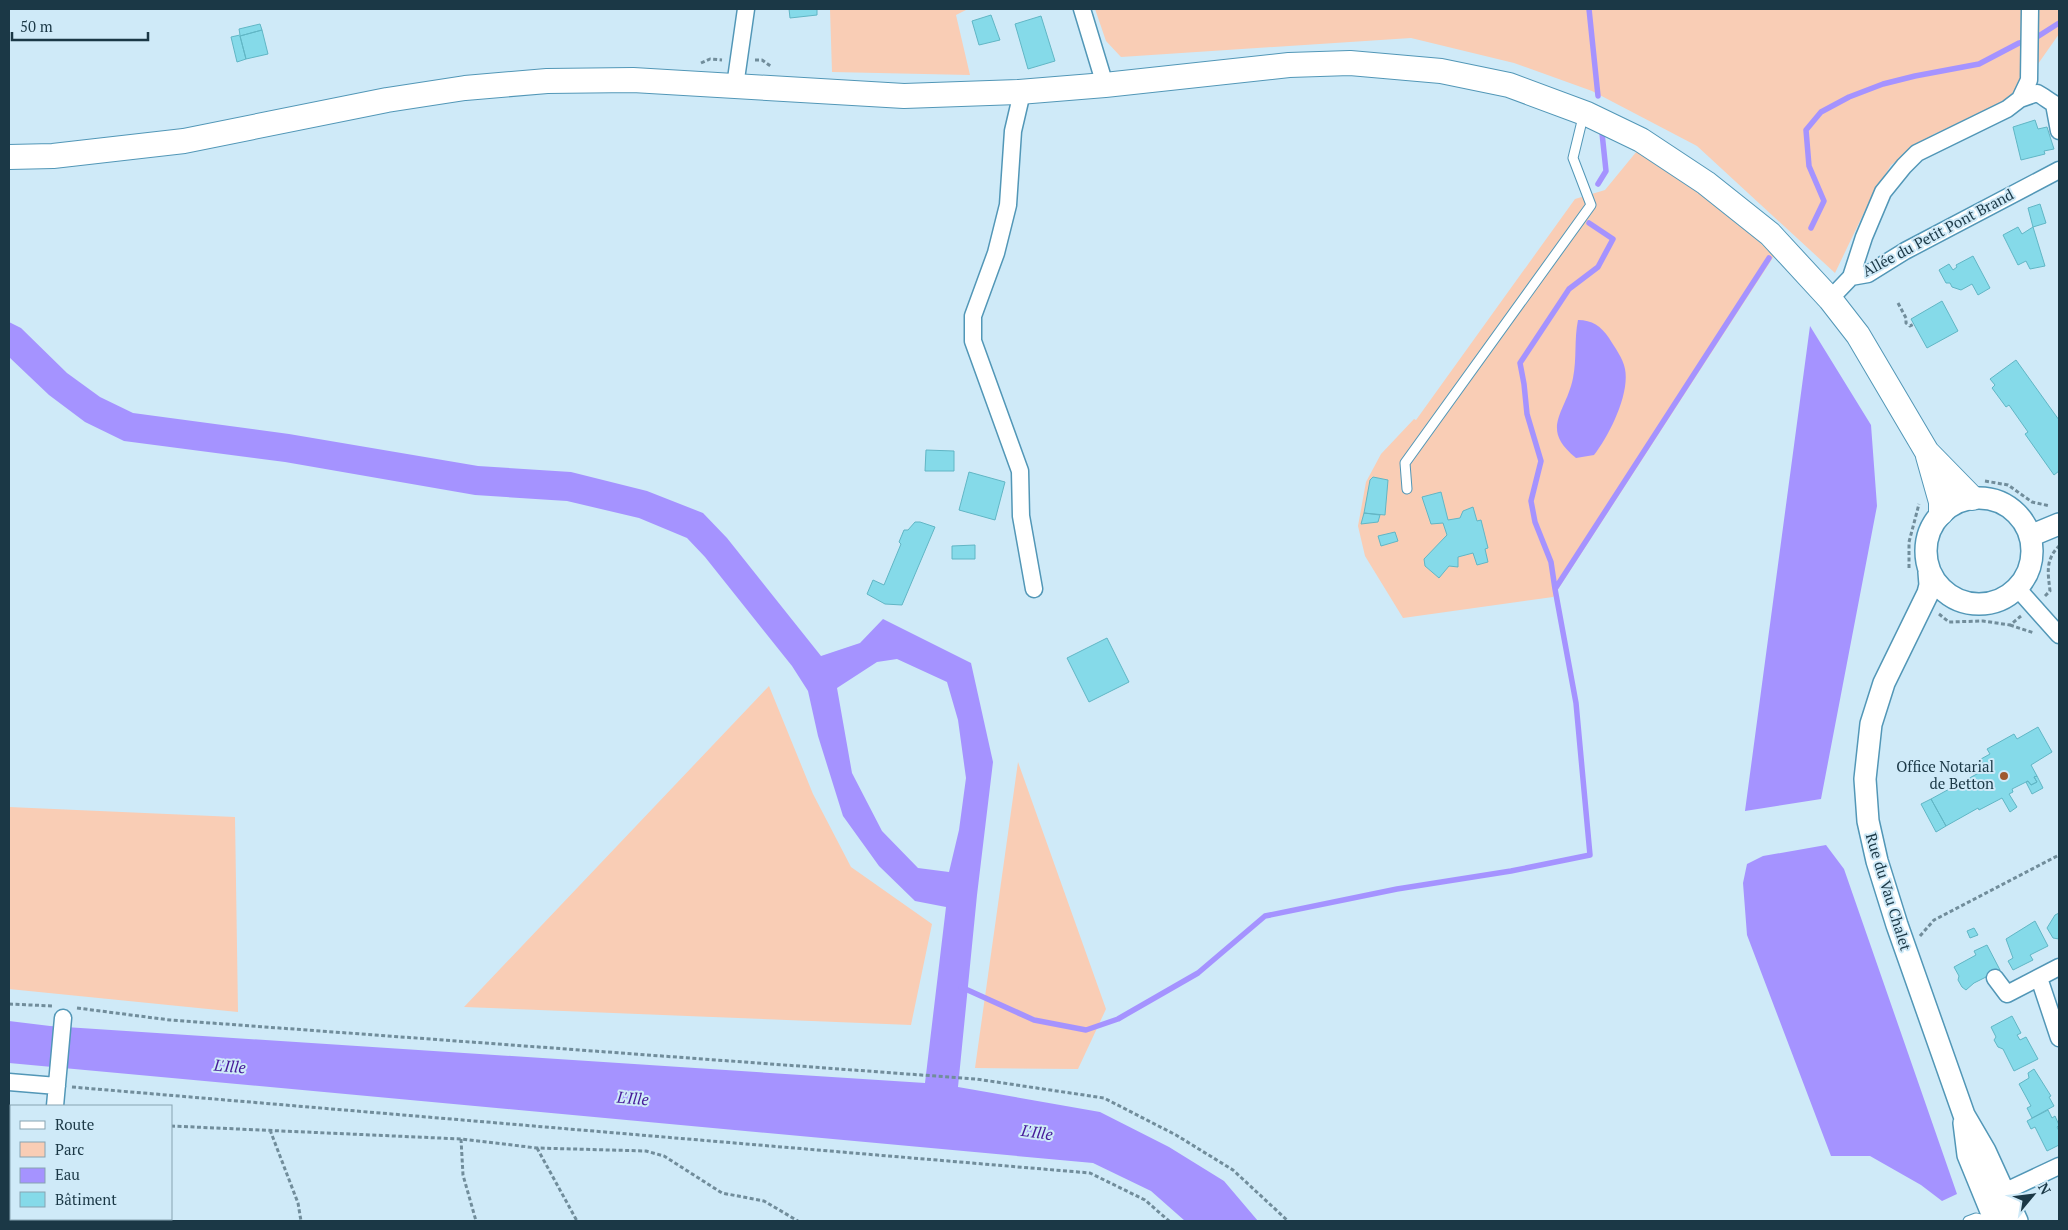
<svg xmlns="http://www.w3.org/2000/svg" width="2068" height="1230" viewBox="0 0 2068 1230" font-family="'PT Serif',serif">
<rect width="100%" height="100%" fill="#cfeaf8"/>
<!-- green -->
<path fill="#f9cdb5" d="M830 9H968L956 15 970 75 832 72Z
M1095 9H2059V34L2012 101 1934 134 1891 165 1870 200 1835 273 1697 146 1592 91 1514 63 1411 38 1121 57 1106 41Z
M1637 151 1725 209 1774 256 1553 597 1403 618 1365 556 1358 526 1366 482 1381 454 1414 419 1416 420 1575 199 1605 190Z
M769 686 813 794 851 867 932 924 911 1025 464 1007Z
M1018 762 1106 1009 1078 1069 975 1068Z
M9 807 235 817 238 1012 9 989Z"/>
<!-- water -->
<path fill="#a593ff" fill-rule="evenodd" d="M1578 320C1592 320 1601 326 1609 338 1615 348 1623 358 1625 369 1630 394 1609 436 1594 455L1576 458C1539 428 1566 413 1573 378 1577 359 1574 339 1578 320Z
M9 322 21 328 67 373 100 397 133 413 289 434 478 466 571 472 647 491 703 513 727 538 821 656 860 643 883 619 971 663 993 762 977 895 958 1087 1100 1112 1169 1147 1224 1181 1258 1221H1185L1151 1191 1093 1163 9 1063V1021L50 1026 925 1083 946 907 915 901 879 866 843 816 818 736 808 691 792 666 705 557 687 538 639 518 567 501 475 495 285 462 124 441 85 422 49 395 9 357ZM897 659 947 682 958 720 966 778 959 830 949 872 918 868 882 831 852 773 837 688 877 662Z
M1810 326 1871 425 1877 506 1821 799 1745 811Z
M1826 845 1844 869 1957 1194 1942 1201 1921 1185 1870 1156H1831L1747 935 1743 883 1747 864 1763 856Z"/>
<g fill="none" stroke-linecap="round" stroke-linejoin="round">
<!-- stream -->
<path stroke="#a593ff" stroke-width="5.5" d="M1589 9 1598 96
M1598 184 1606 171 1602 133
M1811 228 1824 201 1809 166 1806 130 1821 112 1849 97 1883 84 1915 76 1979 64 2019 43 2037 37 2059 23
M1555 589 1551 562 1535 522 1531 501 1541 461 1527 414 1524 384 1520 363 1569 289 1598 267 1613 239 1589 223
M961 987 1034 1020 1086 1030 1118 1019 1198 973 1265 916 1397 889 1511 871 1590 855 1576 703 1555 589 1769 258"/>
</g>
<!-- building -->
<path fill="#85dae9" stroke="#61b6c5" d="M789 9H817V15L790 18Z
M991 15 1000 40 979 45 972 21Z
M1041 16 1055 61 1028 69 1015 24Z
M260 24 262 30 240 36 246 59 237 62 231 37 240 35 239 29Z
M262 30 268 54 246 59 240 36Z
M2035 120 2038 129 2047 127 2054 149 2044 151 2045 154 2021 160 2013 127Z
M2040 204 2046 223 2033 227 2028 208Z
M2018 227 2022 234 2033 227 2045 266 2030 269 2026 261 2018 265 2003 235Z
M1973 256 1990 288 1978 295 1972 284 1961 290 1952 287 1950 283H1946L1939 270 1949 264 1953 270 1957 267 1956 265Z
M1942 301 1958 331 1927 348 1911 319Z
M2016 360 2059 420V471L2054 475 2025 434 2028 432 2009 405 2006 407 1992 388 1995 385 1990 379Z
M926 450 954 451V471H925Z
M969 472 1005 482 995 520 959 510Z
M1373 477 1388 480 1385 515 1364 513 1370 480Z
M1441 492 1448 520 1460 518 1463 511 1473 507 1477 521 1481 520 1488 548 1485 549 1488 562 1477 565 1473 553 1458 557V567L1449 566 1439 578 1425 566 1424 559 1447 535 1443 523 1431 524 1422 497Z
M1364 513 1380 515 1378 522 1361 524Z
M915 522H920L935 527 902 605 885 604 867 594 873 580 884 585 901 544 899 542 904 530H908Z
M1395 532 1398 541 1381 546 1378 536Z
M975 545V559H952V546Z
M1107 638 1129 682 1089 702 1067 658Z
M2038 727 2052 752 2031 765 2037 776 2034 777 2037 782 2031 785 2028 781 2012 789 2013 792 2009 794 2017 807 2010 812 2002 798 1979 810 1978 808 1946 826 1931 799 1986 769 1981 759 1990 754 1987 749 2014 734 2017 739Z
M2037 776 2043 788 2032 794 2026 782 2028 781 2031 785 2037 782 2034 777Z
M1931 799 1946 826 1936 832 1921 804Z
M2059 913V939L2053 938 2047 928 2055 915Z
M2035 921 2048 946 2030 955 2033 960 2013 970 2008 961 2013 958 2006 939Z
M1974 928 1978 935 1970 938 1967 931Z
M1987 945 2000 970 1974 983 1966 990 1962 987 1958 980 1959 976 1954 967 1976 955 1974 951Z
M2012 1016 2021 1033 2017 1035 2020 1040 2026 1037 2038 1059 2014 1071 2003 1049 1998 1047 1994 1040 1996 1037 1991 1027Z
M2034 1069 2051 1096 2049 1097 2054 1106 2032 1118 2027 1108 2031 1106 2019 1084 2029 1078 2028 1073Z
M2048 1110 2052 1118 2055 1116 2059 1125 2057 1127 2059 1131V1145L2047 1151 2035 1127 2031 1129 2027 1121Z"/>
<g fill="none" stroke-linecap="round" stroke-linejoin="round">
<!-- service casing -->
<g stroke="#5297b7" stroke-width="11">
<path id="service" d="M1407 489 1405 463 1591 205 1573 158 1582 121 1587 115
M1968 1221 1976 1218 1989 1221"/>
</g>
<!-- minor casing -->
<g stroke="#5297b7" stroke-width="19">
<path id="minor" d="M1082 9 1105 85
M735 86 746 9
M1019 92 1020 101 1013 131 1008 205 996 253 973 316V341L1020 471 1021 516 1034 589
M2020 99 2037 93C2045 97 2052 104 2059 106
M2054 104 2059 131
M1851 277 1868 274 1905 251 2059 170
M1830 299 1851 277 1864 237 1883 192 1904 166 1917 153 2007 109 2020 99 2029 80 2030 9
M2018 589 2059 635
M1995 978 2007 994 2059 967
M2039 978 2059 1038
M9 1082 57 1086
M55 1106 63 1018
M9 1152 11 1150
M1993 1197 2059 1166"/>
</g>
<!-- tertiary casing -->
<g stroke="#5297b7" stroke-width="24">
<path id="tertiary" d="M1926 551a53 53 0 1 1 106 0a53 53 0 1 1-106 0Z
M2030 536 2059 524
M1929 572 1930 585 1928 593 1884 683 1871 724 1865 779 1868 821 1877 861 1897 925 1964 1115 1985 1151 2017 1221
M1964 1123 1968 1155 1995 1221"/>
</g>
<!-- secondary casing -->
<g stroke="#5297b7" stroke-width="26">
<path id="secondary" d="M9 157 53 156 184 141 387 100 465 88 547 81 633 80 904 96 1019 92 1105 85 1289 65 1350 63 1441 71 1509 85 1587 114 1641 140 1706 183 1770 234 1830 299 1858 335 1927 452 1972 498
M1928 456 1941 502V513"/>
</g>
<!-- path -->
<path stroke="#718d9b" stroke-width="3" stroke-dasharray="4 2.5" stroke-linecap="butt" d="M755 60H762L772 67
M701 63 710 59 722 60
M1898 303 1906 318V323L1910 326 1914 324
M1985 481 2008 485 2032 502 2050 506
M1909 568V542L1919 504
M2045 596 2050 591C2048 573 2045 560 2059 546
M1939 614 1949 622 1983 621 2010 625 2021 616
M2010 625 2034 633
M1920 936 1934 920 2059 855
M9 1004 53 1006
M77 1008 170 1020 976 1079 1104 1098 1176 1135 1233 1170 1288 1221
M72 1087 1090 1173 1145 1200 1169 1221
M171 1126 461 1139 537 1148 646 1151 664 1156 722 1193 764 1201 798 1221
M270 1130 298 1203 301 1221
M461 1139 463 1175 476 1221
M537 1148 577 1221"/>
<!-- service -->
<use href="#service" stroke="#fff" stroke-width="9"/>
<!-- minor -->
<use href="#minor" stroke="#fff" stroke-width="16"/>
<!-- tertiary -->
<use href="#tertiary" stroke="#fff" stroke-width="21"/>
<!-- secondary -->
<use href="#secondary" stroke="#fff" stroke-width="24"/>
</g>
<!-- markers -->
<circle fill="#9f592e" stroke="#cfeaf8" stroke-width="2" cx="2004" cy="776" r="5"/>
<g text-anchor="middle" stroke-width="4" stroke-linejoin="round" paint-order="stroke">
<!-- street labels -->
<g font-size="15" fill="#1b3846" stroke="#cfeaf8">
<text transform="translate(1938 233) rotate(-28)" y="5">Allée du Petit Pont Brand</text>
<text transform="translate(1888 892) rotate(73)" y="5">Rue du Vau Chalet</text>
</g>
<!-- poi labels -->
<g font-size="15" fill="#1b3846" stroke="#cfeaf8" text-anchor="end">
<text x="1994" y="772">Office Notarial<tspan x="1994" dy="17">de Betton</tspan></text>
</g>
<!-- water labels -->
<g font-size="16" font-style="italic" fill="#461b98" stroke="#cfeaf8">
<text transform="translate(230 1066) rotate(5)" y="6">L'Ille</text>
<text transform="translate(633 1098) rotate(5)" y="6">L'Ille</text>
<text transform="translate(1037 1132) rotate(8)" y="6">L'Ille</text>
</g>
</g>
<!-- border -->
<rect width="2068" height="1230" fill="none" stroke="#1b3846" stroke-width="20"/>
<!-- legend -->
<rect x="10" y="1105" width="162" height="115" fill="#cfeaf8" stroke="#87a3b1"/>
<rect x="20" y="1121" width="25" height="8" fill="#ffffff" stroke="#87a3b1"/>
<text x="55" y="1130" font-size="15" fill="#1b3846">Route</text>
<rect x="20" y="1142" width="25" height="15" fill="#f9cdb5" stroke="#87a3b1"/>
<text x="55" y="1155" font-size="15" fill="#1b3846">Parc</text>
<rect x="20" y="1168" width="25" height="15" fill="#a593ff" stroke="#87a3b1"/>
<text x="55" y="1180" font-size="15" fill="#1b3846">Eau</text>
<rect x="20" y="1192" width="25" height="15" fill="#85dae9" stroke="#87a3b1"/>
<text x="55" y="1205" font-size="15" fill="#1b3846">Bâtiment</text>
<!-- north arrow -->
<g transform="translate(2033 1195) rotate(61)" stroke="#cfeaf8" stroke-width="4" paint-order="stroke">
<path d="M0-4L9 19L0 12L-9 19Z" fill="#1b3846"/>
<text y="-8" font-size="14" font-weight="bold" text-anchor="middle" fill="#1b3846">N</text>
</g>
<!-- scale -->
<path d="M12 32v8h136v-8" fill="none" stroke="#1b3846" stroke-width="2.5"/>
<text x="20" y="32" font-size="15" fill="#1b3846" stroke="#cfeaf8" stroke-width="4" paint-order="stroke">50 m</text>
</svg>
